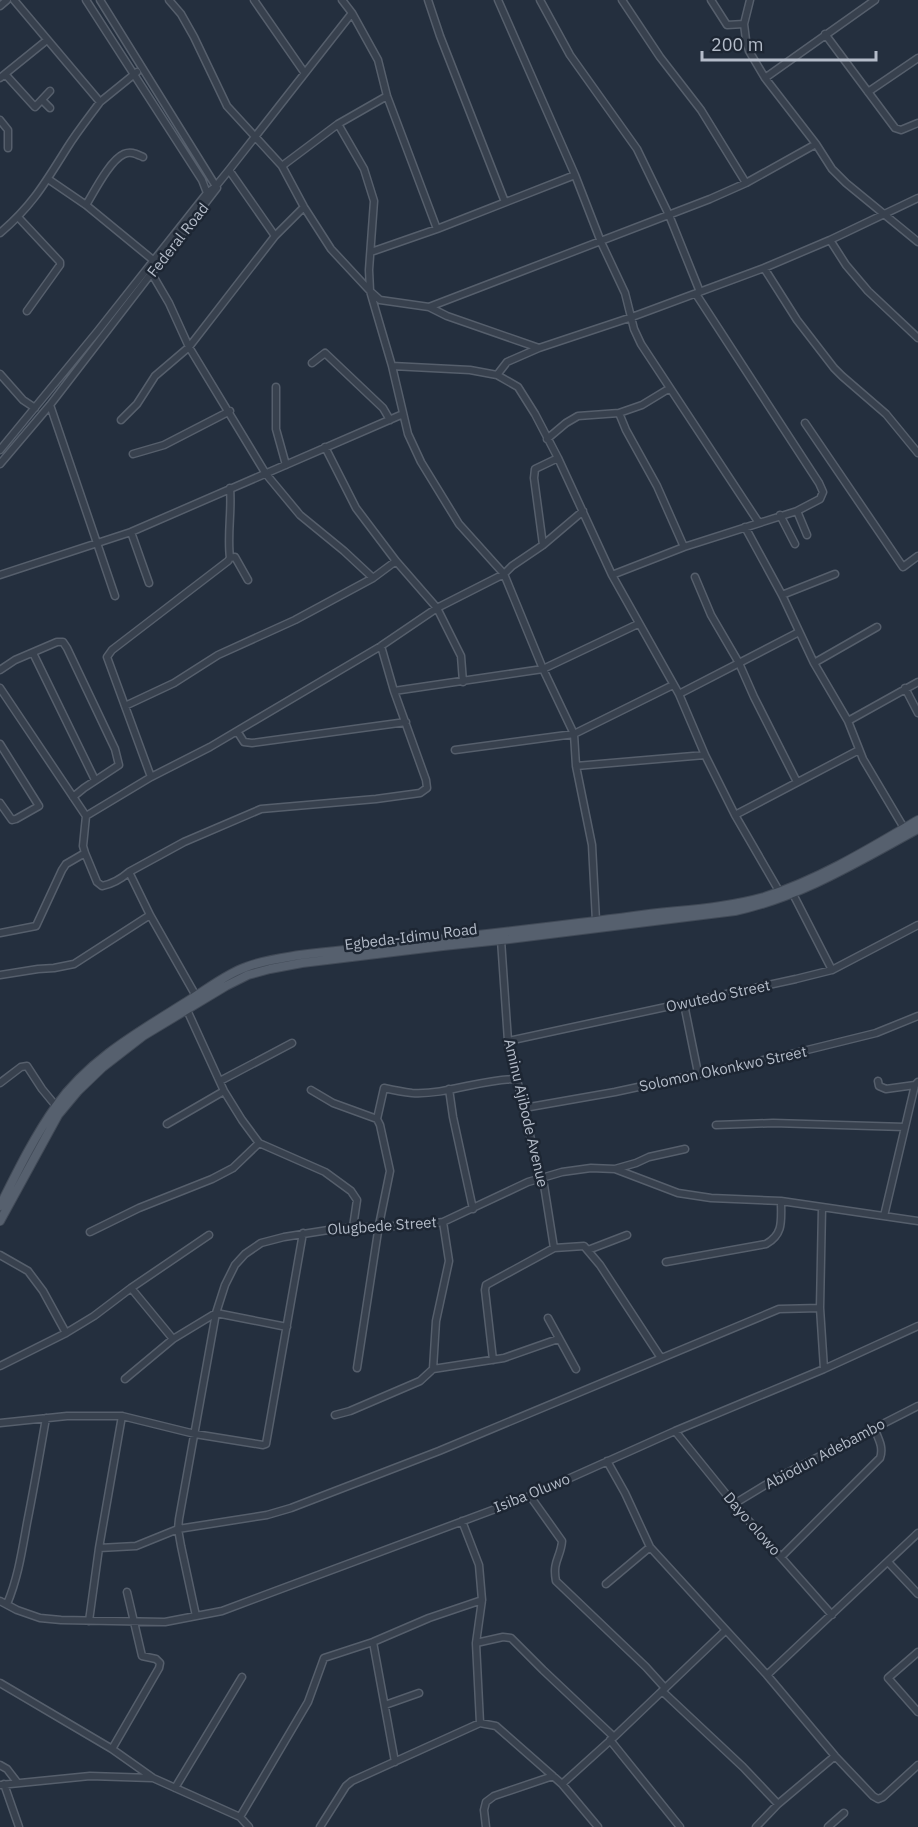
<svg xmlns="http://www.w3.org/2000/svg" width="918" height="1827" viewBox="0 0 918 1827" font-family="'IBM Plex Sans',sans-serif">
<rect width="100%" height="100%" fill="#242f3e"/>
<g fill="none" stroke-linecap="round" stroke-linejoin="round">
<!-- minor casing -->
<g stroke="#565f6c" stroke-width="9">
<path id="minor" d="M86 0 202 180 207 193
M169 0 181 14 194 37 227 106 282 166 304 207 331 249 370 291 380 300 429 307 447 316 539 348
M254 0 304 72
M342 0 352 13
M428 0 440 36 505 202
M498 0 575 175 601 242 625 293 634 329 641 344 759 523
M540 0 570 55 637 149 669 215 700 292
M622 0 660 57 701 110 746 183
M711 0 727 25 744 24
M750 0 744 24 746 40 749 51 765 78 816 144 832 169 846 183 918 242
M0 6 7 0
M825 34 895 128 901 130 918 123
M5 74 35 107 50 91
M0 78 47 40
M765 78 875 0
M868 92 918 58
M42 100 50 108
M100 102 137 72
M0 120 8 130V148
M338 124 364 169 374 201 369 270 370 291 392 366 408 434 421 462 459 524 504 574 543 669 574 734 576 766 592 845 596 921
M282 166 338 124 387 96
M229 170 275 236
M48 179 86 205 153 260
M86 205C94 192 110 160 124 154 131 151 136 154 143 157
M18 217 60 262V265L27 311
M0 233C32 206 45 183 67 148 77 132 89 117 100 102L14 0
M830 240 846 265 868 291 918 338
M371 252 437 229 575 175
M764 268 797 320 834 368 842 376 886 414 918 453
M152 274 169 303 189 347 266 474 300 515 344 551 373 578
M429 307 710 199 746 183 816 144
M312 363 325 353 383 408 390 420
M392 366 470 370 497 375 518 387 535 414 558 458 612 575 679 694 705 755 735 815 779 891
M0 374 23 400 35 408
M497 375 507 362 539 348 632 317 764 268 830 240 918 198
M276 387V429L286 465
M670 388 642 405 619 413 626 430 657 486 684 547
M50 405 115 596
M121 420 137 404 155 376 189 347 275 236 304 207
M805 423 903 567 918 556
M547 439 566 423 578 416 619 413
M325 447 356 508 396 561 437 608 461 656 463 682
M0 450 97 332 207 193 216 186 229 170 352 13 378 60 387 96 437 229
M133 454 164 445 230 411
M0 464 50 405 217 188 100 0
M797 511 807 535
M780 515 795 544
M745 527 782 595 814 663 848 721 863 759 904 828
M131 532 149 583
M543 545 534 478 535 469 558 458
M230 558 235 557 248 580
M0 575 131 532 403 414
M612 575 684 547 797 511 820 499 823 492 819 483 696 294
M695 577 711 615 739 663 754 697 797 782
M782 595 835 574
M33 653 95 780
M814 663 877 627
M0 670 15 660 57 642H63L67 648 115 749 119 765 84 788 73 797
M0 688 86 816 83 846 85 853 97 882 102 886C112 884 121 879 129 872L184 842 261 809 376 799 420 793 427 788 426 780 394 691 381 646
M905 688 918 713
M394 691 543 669 638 624
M679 694 799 632
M125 706 174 683 218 655 295 620 373 578 396 561
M848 721 918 682
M237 731 244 742 252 743 406 722
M0 744 39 806 16 819 12 820 0 803
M455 750 574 734 673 685
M576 766 705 755
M151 777 107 657 112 650 228 561 230 558C227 534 232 512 230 488
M735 815 859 750
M86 816 151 777 210 747 381 646 437 608 504 574 512 566 543 545 583 511
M129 872 150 915 196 996
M793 894 832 970
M0 933 36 926 62 870 66 864 85 853
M501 940 508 1041 540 1178 544 1185 554 1248
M0 975 38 969 54 968 74 964 150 915
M684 1004 698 1073
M187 1010 224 1091 242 1120 259 1143 325 1172 351 1191 357 1200 353 1227
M508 1041 796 979 832 970 918 925
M220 1081 292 1043
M878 1081 879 1086 886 1089 915 1085
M0 1083 21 1067 27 1066 42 1089 56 1106
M449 1089 453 1117 473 1209
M311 1090 333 1103 377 1119
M524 1108 615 1092 787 1055 876 1033 918 1016
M167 1124 224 1091
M716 1125 773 1123 905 1127
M615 1169 636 1163 649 1157 685 1149
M822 1208 820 1308 824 1369
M884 1216 915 1085 918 1082
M90 1232 139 1208 212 1179 233 1168 259 1143
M588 1250 627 1235
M0 1255 28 1271 43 1291 66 1333
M666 1262 766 1244C784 1234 781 1220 781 1201
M131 1288 173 1339
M548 1318 576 1369
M493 1360 485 1290 486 1285 554 1248 584 1246 600 1265 661 1358
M0 1366 66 1333 94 1316 131 1288 209 1235
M357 1368 379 1225 390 1171 380 1125 377 1119 384 1088C393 1090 403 1092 412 1093 447 1095 481 1079 515 1079
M433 1369 436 1321 449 1261 443 1222
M125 1379 173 1339 216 1313 287 1327
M335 1415 350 1411 420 1381 433 1369 504 1358 558 1339
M0 1423 67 1416H122L195 1434 263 1445 266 1444 303 1233
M675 1431 734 1504 832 1615
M607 1461 625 1493 650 1547 767 1675 835 1756 873 1796 878 1799 883 1797 918 1765
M530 1496 562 1541C561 1557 552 1561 556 1581L646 1667 665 1688
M734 1504 777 1478 918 1406
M462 1521 479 1565 482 1600 476 1643 480 1723
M99 1548 136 1546 178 1529 267 1515 291 1508 439 1451 779 1309 820 1308
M781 1557 880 1458C884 1447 878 1438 874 1428
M888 1562 918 1594
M606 1584 650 1547
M0 1601 17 1610 40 1618 61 1620 165 1622 222 1611 530 1496 675 1431 824 1369 918 1326
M7 1604C18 1578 22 1551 27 1523 34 1488 40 1453 46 1418
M196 1616 181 1546 178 1529 179 1519 216 1313 225 1285 235 1265 245 1254 261 1243 284 1237 341 1228 424 1225 443 1222 528 1182 562 1172 591 1168 615 1169 678 1193 711 1198 781 1201 918 1221
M89 1621 99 1548 122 1416
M373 1642 395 1762
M476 1643 503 1637 511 1638 543 1670 614 1737
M918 1652 888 1678 918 1712
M767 1675 918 1533
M0 1683 112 1749 153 1778 240 1817 249 1827
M662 1691 743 1767 778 1804
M385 1705 419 1693
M610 1740 680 1827
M112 1749 159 1668 160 1663 156 1659 142 1656 127 1592
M0 1765 7 1769 17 1782
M4 1784 19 1827
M562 1784 614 1737 726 1630
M0 1785 90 1776 152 1778
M175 1788 242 1677
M240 1817 308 1702 324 1658 373 1642 429 1618 482 1600
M320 1827 346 1786 352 1781 480 1723 496 1726 562 1784 598 1827
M486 1827 484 1810 486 1802 494 1796 553 1776
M756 1827 778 1804 835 1756
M828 1827 844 1813"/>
</g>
<!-- major casing -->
<g stroke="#414a57" stroke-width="10">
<path id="major" d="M0 1206C17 1172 34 1137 56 1106 90 1058 142 1030 191 999 209 988 226 974 246 967 264 960 282 958 300 955 411 942 523 931 634 916 677 910 721 909 764 897 818 880 869 849 918 820
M0 1221 58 1115 78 1091 103 1067 143 1036 226 986 248 975 270 969 302 963 443 946 501 940 735 911C801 897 859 861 918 829"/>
</g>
<!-- minor -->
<use href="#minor" stroke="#38414e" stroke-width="6"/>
<!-- major -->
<use href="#major" stroke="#56606e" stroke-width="8"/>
</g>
<g text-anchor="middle" stroke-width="5" stroke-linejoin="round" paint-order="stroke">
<!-- street labels -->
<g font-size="15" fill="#b4bcc9" stroke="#1d2633">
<text transform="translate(178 240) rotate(-52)" y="5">Federal Road</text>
<text transform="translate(411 937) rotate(-7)" y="5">Egbeda-Idimu Road</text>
<text transform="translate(718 996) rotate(-12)" y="5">Owutedo Street</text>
<text transform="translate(723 1069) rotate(-12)" y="5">Solomon Okonkwo Street</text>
<text transform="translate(526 1113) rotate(77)" y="5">Aminu Ajibode Avenue</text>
<text transform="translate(382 1226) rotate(-4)" y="5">Olugbede Street</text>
<text transform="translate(825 1454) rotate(-28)" y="5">Abiodun Adebambo</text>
<text transform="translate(532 1493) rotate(-22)" y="5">Isiba Oluwo</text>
<text transform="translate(752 1524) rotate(49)" y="5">Dayo olowo</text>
</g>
</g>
<!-- scale -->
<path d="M702 51v9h174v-9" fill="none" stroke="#b4bcc9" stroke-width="3"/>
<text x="711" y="51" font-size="18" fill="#b4bcc9" stroke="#1d2633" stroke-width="4.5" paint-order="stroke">200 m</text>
</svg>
